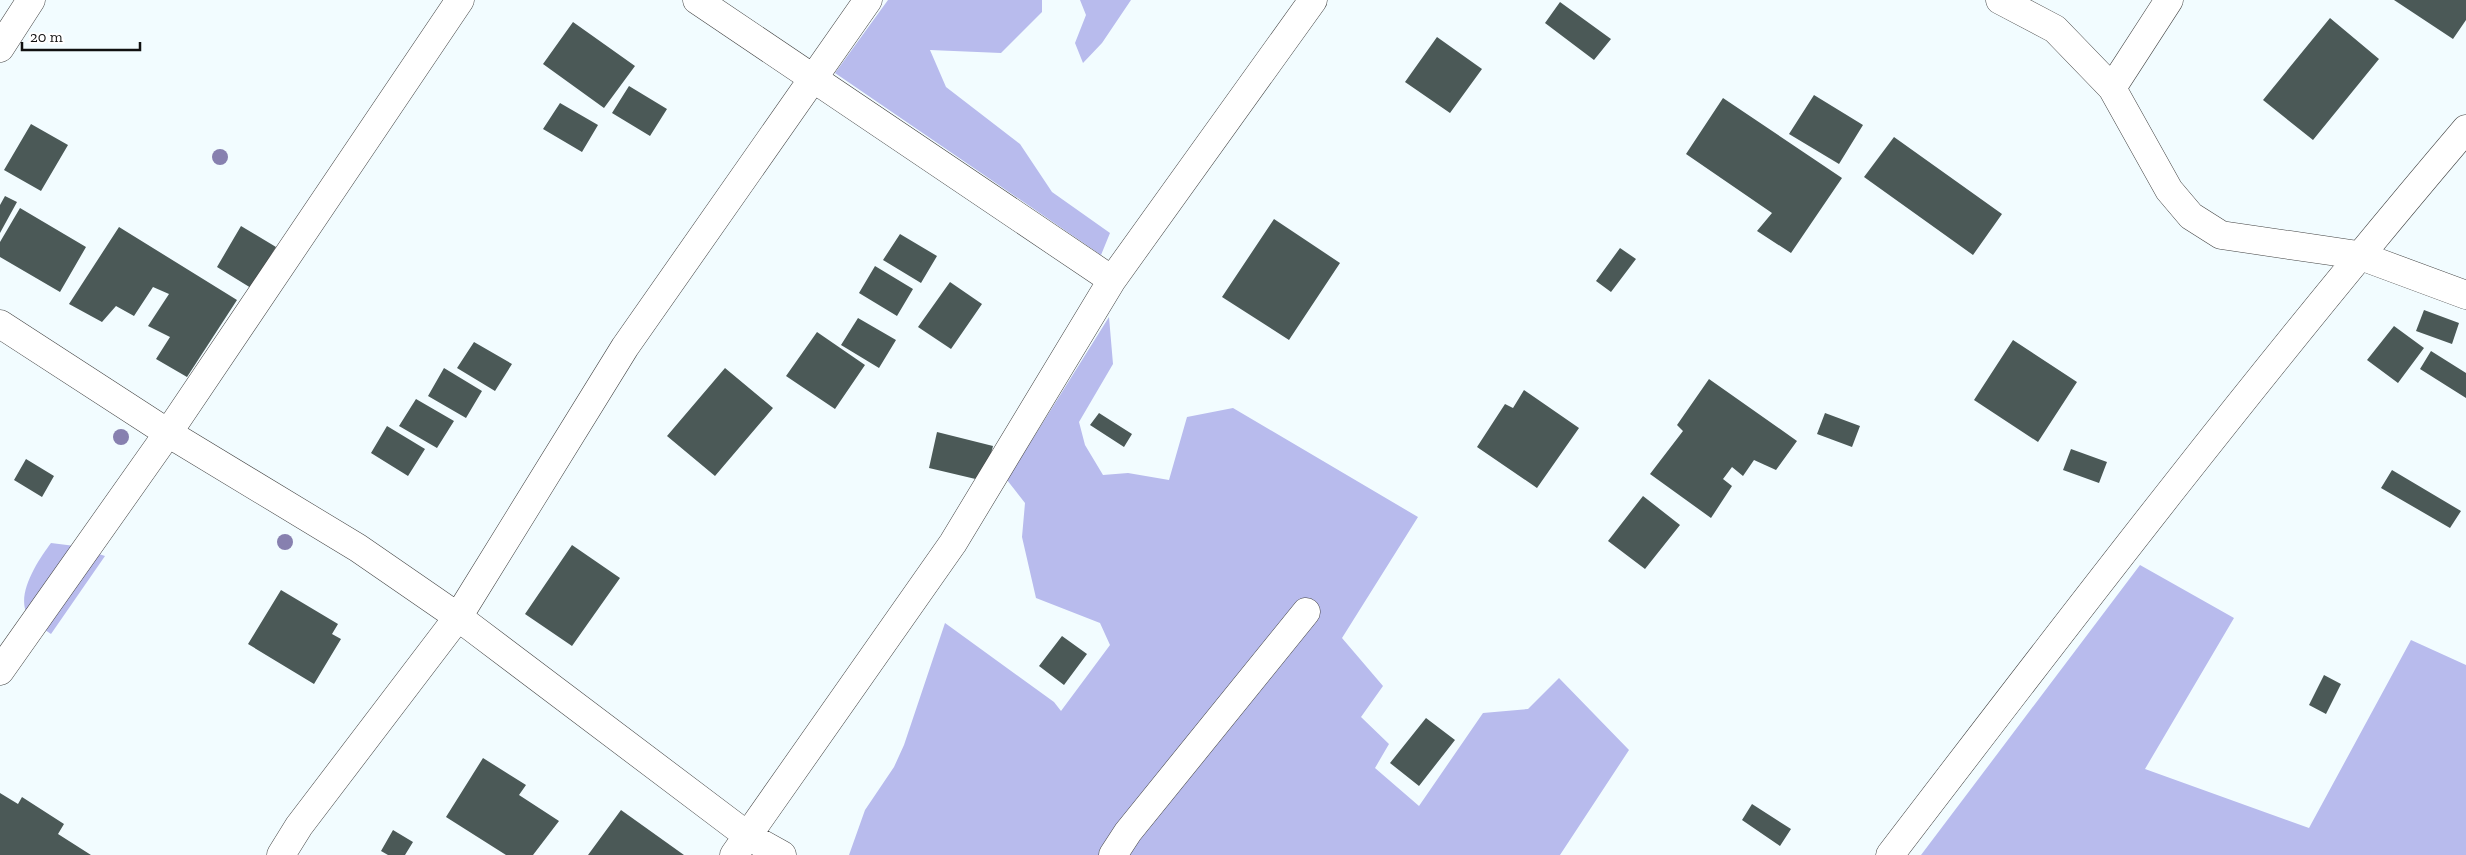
<svg xmlns="http://www.w3.org/2000/svg" width="2466" height="855" viewBox="0 0 2466 855" font-family="'Zilla Slab',serif">
<rect width="100%" height="100%" fill="#f2fcff"/>
<!-- green -->
<path fill="#b8bbed" d="M888 0H1042V12L1001 53 930 50 946 87 1020 144 1052 192 1110 233 1101 255 835 73Z
M1080 0H1131L1102 43 1083 63 1075 43 1086 15Z
M1109 317 1113 364 1079 422 1085 445 1103 475 1128 473 1169 480 1187 417 1233 408 1418 517 1342 638 1383 686 1361 717 1389 744 1375 768 1419 806 1483 713 1528 709 1559 678 1629 750 1560 855H849L865 810 894 767 904 745 945 623 1054 702 1061 711 1110 645 1100 623 1036 598 1022 537 1025 503 1007 480Z
M51 543 75 546 105 556 51 634C44 629 31 621 27 614 16 593 39 559 51 543Z
M2140 565 2234 618 2145 769 2309 828 2411 640 2466 665V855H1921Z"/>
<!-- building -->
<path fill="#4b5957" d="M2394 0H2466V20L2453 39Z
M1560 2 1611 39 1594 60 1545 23Z
M2330 18 2379 59 2313 140 2263 100Z
M573 22 635 66 604 108 543 64Z
M1437 37 1482 69 1450 113 1405 82Z
M629 86 667 109 650 136 612 113Z
M1814 95 1863 125 1839 164 1789 134Z
M1723 98 1842 178 1791 253 1757 231 1772 213 1686 154Z
M560 103 598 125 582 152 543 129Z
M31 124 68 145 41 191 4 170Z
M1894 137 2002 214 1973 255 1864 177Z
M5 196 17 202 0 233V205Z
M20 208 86 247 60 292 0 257V242Z
M1274 219 1340 263 1289 340 1222 297Z
M241 226 276 247 251 288 217 267Z
M119 227 237 300 187 377 156 359 170 337 148 326 169 294 153 287 134 316 116 306 102 322 69 304Z
M900 234 937 256 921 283 883 260Z
M1620 248 1636 259 1611 292 1596 281Z
M875 266 913 289 897 316 859 293Z
M950 282 982 304 951 349 918 327Z
M2424 310 2459 323 2452 344 2416 331Z
M858 318 896 340 879 368 841 345Z
M2394 326 2424 348 2398 383 2367 360Z
M817 332 865 365 835 409 786 376Z
M2013 340 2077 382 2038 442 1974 400Z
M474 342 512 364 495 391 457 368Z
M2431 351 2466 373V398L2420 369Z
M444 368 482 391 466 418 428 396Z
M725 368 773 408 715 476 667 436Z
M1709 379 1797 441 1776 470 1754 460 1743 476 1732 467 1723 479 1732 486 1711 518 1650 474 1683 431 1677 425Z
M1524 390 1579 428 1537 488 1477 447 1505 404 1513 408Z
M416 399 454 421 437 448 399 426Z
M1099 413 1132 434 1124 447 1090 425Z
M1825 413 1860 426 1852 447 1817 434Z
M387 426 425 449 408 476 371 453Z
M937 432 993 446 984 481 929 468Z
M2071 449 2107 462 2099 483 2063 470Z
M26 459 54 476 42 497 14 480Z
M2392 470 2461 511 2450 528 2381 488Z
M1643 496 1680 525 1645 569 1608 541Z
M572 545 620 578 572 646 525 614Z
M281 590 338 624 332 634 341 639 314 684 248 644Z
M1062 636 1087 654 1064 685 1039 666Z
M2324 675 2341 684 2326 714 2309 705Z
M1426 718 1455 740 1419 786 1390 763Z
M483 758 526 785 519 795 559 821 533 855H506L446 817Z
M0 793 18 804 22 797 64 824 58 834 91 855H0Z
M1752 804 1791 829 1780 846 1742 820Z
M621 810 684 855H588Z
M393 830 413 842 405 855H388L381 851Z"/>
<g fill="none" stroke-linecap="round" stroke-linejoin="round">
<!-- street casing -->
<g stroke="#434343" stroke-width="29">
<path id="street" d="M697 0 1112 280
M2000 0 2055 29 2112 88 2169 190 2191 216 2221 235 2358 255 2466 295
M0 48 31 0
M2112 88 2169 0
M0 324 168 433 358 548 458 617 748 836 782 855
M0 671 168 433 460 0
M281 855 299 826 458 617 625 347 868 0
M734 855 953 543 1112 280 1313 0
M1113 855 1128 832 1306 612
M1890 855C2078 609 2266 364 2466 129"/>
</g>
<!-- street -->
<use href="#street" stroke="#fff" stroke-width="28"/>
</g>
<!-- trees -->
<g fill="#8780af">
<circle cx="220" cy="157" r="8"/>
<circle cx="121" cy="437" r="8"/>
<circle cx="285" cy="542" r="8"/>
</g>
<!-- scale -->
<path d="M22 42v8h118v-8" fill="none" stroke="#101010" stroke-width="2.5"/>
<text x="30" y="42" font-size="15" fill="#101010" stroke="#ffffff" stroke-width="4" paint-order="stroke">20 m</text>
</svg>
